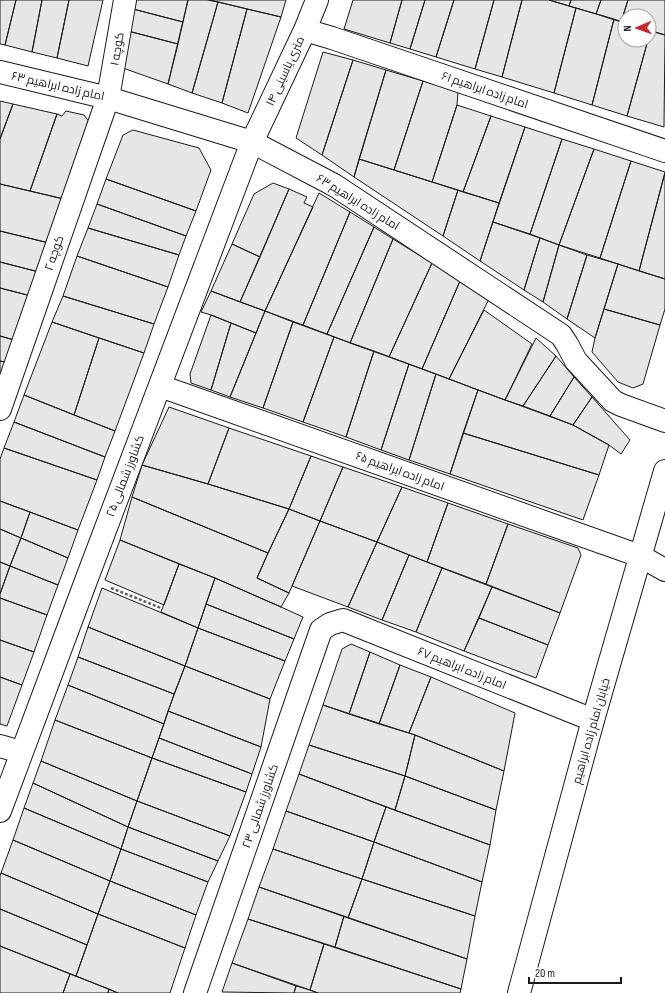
<svg xmlns="http://www.w3.org/2000/svg" width="665" height="993" viewBox="0 0 665 993" font-family="'Sofia Sans Condensed',Cairo,sans-serif">
<rect width="100%" height="100%" fill="#fff"/>
<!-- building -->
<path fill="#e6e6e6" stroke="#1a1a1a" d="M0 0H16L5 45 0 44Z
M16 0H42L32 52 5 45Z
M42 0H69L57 58 32 52Z
M69 0H103L88 66 57 58Z
M134 0H188L183 22 133 9Z
M188 0H207L218 2 192 93 168 84Z
M210 0H286L281 17 218 2Z
M353 0H402L390 43 344 29Z
M402 0H425L410 49 390 43Z
M425 0H454L436 57 410 49Z
M454 0H494L475 69 436 57Z
M494 0H522L502 77 475 69Z
M522 0H549L576 8 554 93 502 77Z
M549 0H571L569 6Z
M571 0H601L596 14 569 6Z
M601 0H628L621 22 596 14Z
M628 0H665V35L649 30V16H625V23L621 22Z
M218 2 247 9 222 103 192 93Z
M576 8 614 19 592 105 554 93Z
M133 9 183 22 178 44 128 31Z
M247 9 281 17 248 113 222 103Z
M614 19 625 23V40H648L627 116 592 105Z
M128 31 178 44 168 84 120 67Z
M650 31 665 35 664 127 627 116 648 40H649Z
M323 52 353 60 322 155 296 138Z
M353 60 386 70 354 177 322 155Z
M386 70 423 81 394 170 359 159Z
M423 81 458 92 457 105 432 182 394 170Z
M0 101 13 104 0 139Z
M13 104 57 114 30 191 0 184V139Z
M457 105 491 116 463 192 432 182Z
M66 111 84 115 93 127 68 200 30 191 57 114 62 116Z
M491 116 525 127 499 203 463 192Z
M525 127 562 139 530 234 493 222Z
M133 130 199 148 211 170 196 211 106 179 123 135Z
M562 139 594 149 559 245 530 234Z
M594 149 631 161 600 258 559 245Z
M359 159 458 190 443 236 354 177Z
M631 161 665 172 639 271 600 258Z
M665 173V279L639 271Z
M106 179 196 211 186 236 97 204Z
M273 183 289 189 260 257 232 244 254 194Z
M0 184 68 200 53 244 0 231Z
M289 189 307 197 304 203 313 207 265 311 240 302Z
M458 190 499 203 480 261 443 236Z
M319 193 350 212 303 325 265 311Z
M97 204 186 236 179 255 88 228Z
M350 212 374 227 327 334 303 325Z
M493 222 540 238 524 290 480 261Z
M374 227 393 239 350 343 327 334Z
M88 228 179 255 168 287 77 256Z
M0 231 53 244 43 273 0 262Z
M540 238 559 245 543 302 524 290Z
M393 239 432 263 389 357 350 343Z
M232 244 260 257 240 302 211 291Z
M559 245 587 255 567 319 543 302Z
M587 255 618 264 595 338 567 319Z
M77 256 168 287 154 324 63 296Z
M0 262 43 273 35 297 0 288Z
M432 263 460 281 422 369 389 357Z
M618 264 665 279V309L660 325 604 309Z
M460 281 489 299 449 379 422 369Z
M0 288 35 297 14 340 0 336Z
M211 291 265 311 256 333 211 315 201 312Z
M63 296 154 324 144 353 52 322Z
M604 309 660 325 643 384 633 388 618 382 592 352 595 338Z
M484 310 532 344 505 400 449 379Z
M265 311 293 322 263 408 230 397Z
M211 315 231 323 211 390 191 383 190 374Z
M52 322 99 338 74 415 24 395Z
M293 322 334 337 303 422 263 408Z
M231 323 256 333 230 397 211 390Z
M0 336 14 340 5 362 0 361Z
M334 337 374 351 346 437 303 422Z
M99 338 144 353 115 431 74 415Z
M536 338 556 356 523 406 505 400Z
M374 351 409 364 381 450 346 437Z
M556 356 574 377 550 416 523 406Z
M0 361 5 362 0 377Z
M409 364 436 374 409 460 381 450Z
M436 374 478 390 450 474 409 460Z
M574 377 592 397 573 425 550 416Z
M478 390 573 425 609 445 599 475 463 433Z
M24 395 115 431 105 457 14 422Z
M592 397 630 440 621 454 609 445 573 425Z
M169 407 229 428 208 484 142 465Z
M14 422 105 457 97 480 4 448Z
M229 428 311 456 289 509 208 484Z
M463 433 599 475 583 520 450 474Z
M4 448 97 480 78 530 0 501V459Z
M311 456 343 467 320 521 289 509Z
M142 465 208 484 289 509 268 553 132 497Z
M343 467 402 487 377 542 320 521Z
M402 487 448 503 427 562 377 542Z
M132 497 268 553 257 578 289 593 281 607 215 578 120 540Z
M0 501 30 512 21 538 0 529Z
M448 503 508 524 486 584 427 562Z
M289 509 320 521 289 593 257 578 268 553Z
M30 512 78 530 68 558 21 538Z
M320 521 377 542 348 607 292 586Z
M508 524 578 548 581 555 560 613 486 584Z
M0 529 21 538 10 566 0 562Z
M21 538 68 558 58 585 10 566Z
M120 540 179 564 164 605 105 580Z
M377 542 409 555 382 620 348 607Z
M409 555 442 568 416 632 382 620Z
M0 562 10 566 0 594Z
M179 564 215 578 198 628 161 612Z
M10 566 58 585 47 615 0 598V594Z
M442 568 492 587 464 651 416 632Z
M215 578 281 607 303 617 294 639 206 604Z
M492 587 560 613 548 645 479 618Z
M102 588 198 628 185 666 88 627Z
M0 598 47 615 34 652 0 640Z
M206 604 294 639 285 661 198 628Z
M479 618 548 645 536 678 464 651Z
M88 627 185 666 174 694 78 657Z
M198 628 285 661 270 699 185 666Z
M0 640 34 652 22 685 0 677Z
M351 644 370 652 349 714 323 705 342 649Z
M370 652 400 665 379 724 349 714Z
M78 657 174 694 164 724 68 685Z
M400 665 431 677 409 733 379 724Z
M185 666 270 699 261 747 168 711Z
M0 677 22 685 7 726 0 724Z
M431 677 515 713 504 771 415 735 409 733Z
M68 685 164 724 152 758 55 720Z
M323 705 415 735 405 776 309 745Z
M168 711 261 747 252 774 159 738Z
M55 720 152 758 137 801 41 761Z
M415 735 504 771 496 810 405 776Z
M159 738 252 774 246 792 152 758Z
M309 745 405 776 395 810 299 774Z
M152 758 246 792 230 836 137 801Z
M41 761 137 801 128 827 33 783Z
M299 774 386 807 374 842 286 811Z
M405 776 496 810 490 845 395 810Z
M33 783 128 827 121 849 24 808Z
M137 801 230 836 218 861 128 827Z
M386 807 490 845 482 882 374 842Z
M24 808 121 849 110 881 13 840Z
M286 811 374 842 362 879 273 849Z
M128 827 218 861 208 882 121 849Z
M13 840 110 881 98 914 1 873Z
M374 842 482 882 475 916 362 879Z
M121 849 208 882 196 915 110 881Z
M273 849 362 879 348 918 259 887Z
M1 873 98 914 87 945 0 909V876Z
M362 879 475 916 467 959 348 918Z
M110 881 196 915 185 948 98 914Z
M259 887 344 916 335 947 248 919Z
M0 909 87 945 76 976 0 946Z
M98 914 185 948 170 993H118L76 976Z
M344 916 467 959 461 989 335 947Z
M248 919 324 944 310 990 232 963Z
M324 944 461 989 460 993H318L310 990Z
M0 946 70 974 63 993H0Z
M232 963 296 986 294 993 222 992Z
M70 974 109 989 108 993H63Z
M296 986 310 990 318 993H294Z
M109 989 118 993H108Z"/>
<g fill="none" stroke-linecap="round" stroke-linejoin="round">
<!-- minor casing -->
<g stroke="#1a1a1a" stroke-width="24">
<path id="minor" d="M305 30 332 38 665 151
M0 72 108 98 252 142 334 185 561 335 567 344 576 361 613 401 621 405 665 421
M160 386 640 556 665 570
M0 409 108 98 125 0
M0 746 21 752
M0 811 87 578 252 142 305 30 317 0
M195 993 321 630 330 624 343 620 593 720"/>
</g>
<!-- secondary casing -->
<g stroke="#1a1a1a" stroke-width="24">
<path id="secondary" d="M519 993 593 720 665 471"/>
</g>
<!-- path -->
<path stroke="#5f5f5f" stroke-width="2.5" stroke-dasharray="3 2" stroke-linecap="butt" d="M111 588 161 608"/>
<!-- minor -->
<use href="#minor" stroke="#fff" stroke-width="22"/>
<!-- secondary -->
<use href="#secondary" stroke="#fff" stroke-width="22"/>
</g>
<g text-anchor="middle" stroke-width="3" stroke-linejoin="round" paint-order="stroke">
<!-- street labels -->
<g font-size="12" fill="#1a1a1a" stroke="#fff">
<text transform="translate(117 49) rotate(-80)" y="4">کوچه ۱</text>
<text transform="translate(285 71) rotate(-65)" y="4">۱۴ متری یاسینی</text>
<text transform="translate(58 86) rotate(13)" y="4">امام زاده ابراهیم ۶۳</text>
<text transform="translate(485 90) rotate(19)" y="4">امام زاده ابراهیم ۶۱</text>
<text transform="translate(358 202) rotate(32)" y="4">امام زاده ابراهیم ۶۳</text>
<text transform="translate(54 253) rotate(-71)" y="4">کوچه ۲</text>
<text transform="translate(400 471) rotate(20)" y="4">امام زاده ابراهیم ۶۵</text>
<text transform="translate(125 476) rotate(-69)" y="4">کشاورز شمالی ۲۵</text>
<text transform="translate(462 668) rotate(22)" y="4">امام زاده ابراهیم ۶۷</text>
<text transform="translate(591 731) rotate(-74)" y="4">خیابان امام زاده ابراهیم</text>
<text transform="translate(260 806) rotate(-71)" y="4">کشاورز شمالی ۲۳</text>
</g>
</g>
<!-- north arrow -->
<g transform="translate(637 28) rotate(268)"><circle r="19" fill="#ffffff" stroke="#a3a3a3"/>
<path d="M0-3L7 15L0 10L-7 15Z" fill="#c62828"/>
<text y="-6" font-size="11" font-weight="bold" text-anchor="middle" fill="#1a1a1a">N</text>
</g>
<!-- scale -->
<path d="M529 977v6h92v-6" fill="none" stroke="#1a1a1a" stroke-width="2"/>
<text x="535" y="977" font-size="12" fill="#1a1a1a" stroke="#ffffff" stroke-width="3" paint-order="stroke">20 m</text>
</svg>
